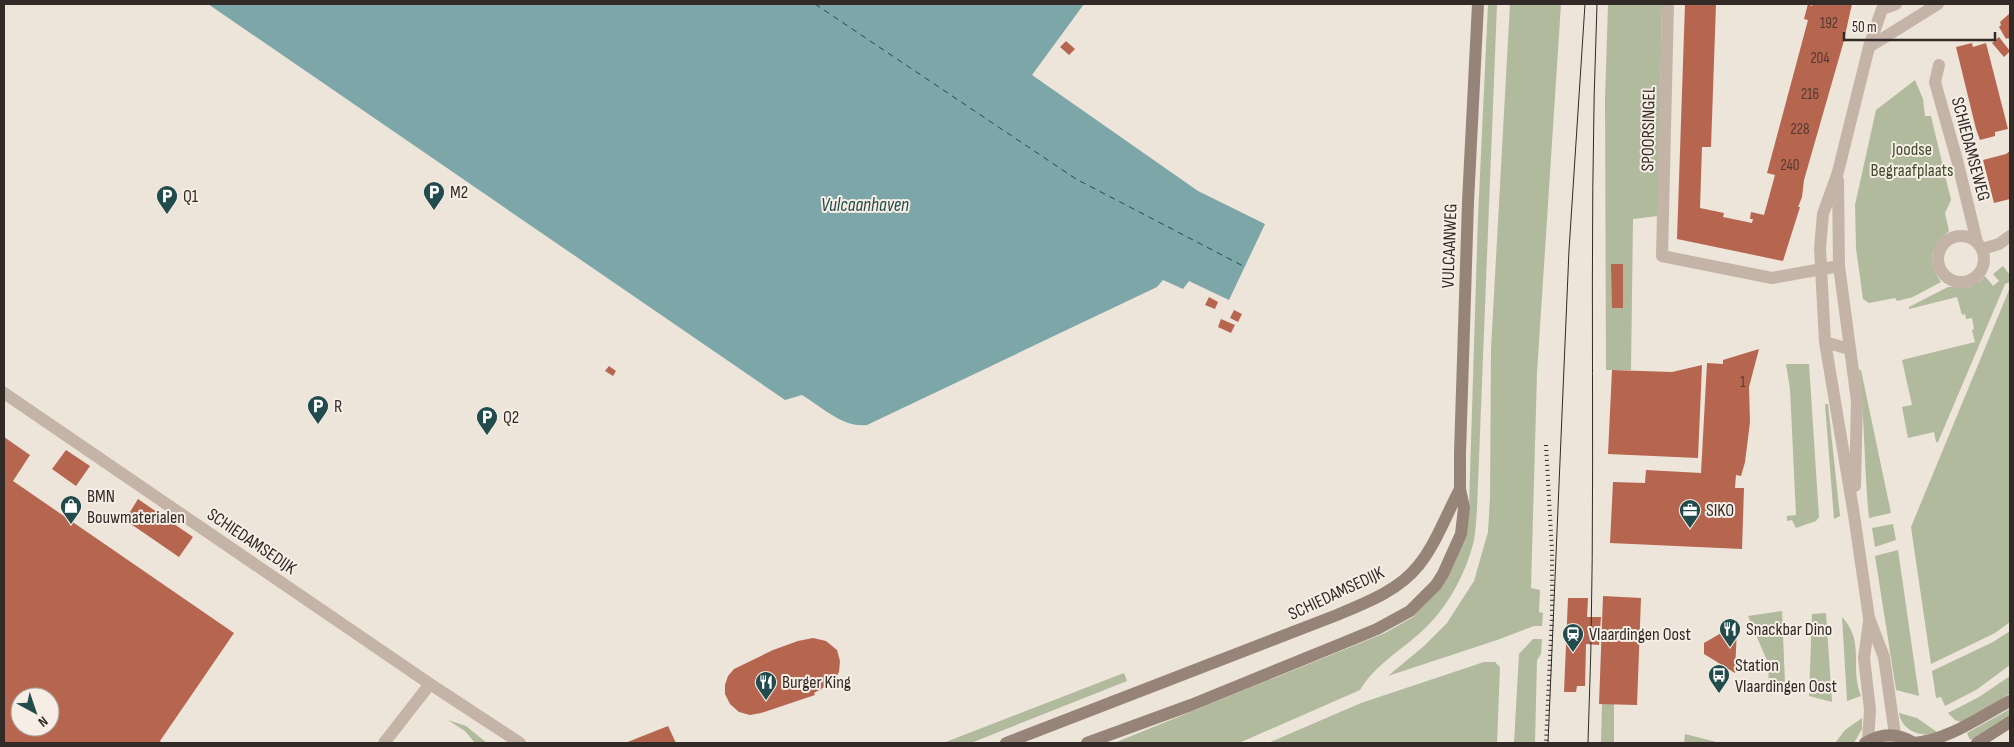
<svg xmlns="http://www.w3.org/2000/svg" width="2014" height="747" viewBox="0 0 2014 747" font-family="'Sofia Sans Condensed',sans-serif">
<rect width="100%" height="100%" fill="#ede4da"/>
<!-- green -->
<path fill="#b1ba9c" d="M1488 4H1497L1477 509C1476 519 1476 530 1474 540 1466 574 1447 609 1421 632 1399 652 1375 665 1360 690L1239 743H1114L1385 633 1413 617 1439 589 1469 507 1478 217Z
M1510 4H1561L1537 373 1531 588 1540 590 1539 612 1543 613 1542 626H1534L1497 640 1388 676 1424 646 1447 623 1474 581 1488 532 1490 498 1491 349Z
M1608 4H1662L1658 216 1633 219 1631 370H1606L1605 99Z
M1915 80 1923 99 1925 116H1931L1951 200 1945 213 1949 231C1930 248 1926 260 1941 282L1913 297 1897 301 1895 298 1869 303 1863 299 1856 248 1855 205 1876 110Z
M2003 266 2010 275V282L2005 284 1938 442H1936L1934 432 1908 438 1902 407 1912 405 1902 360 1975 342 1972 330 1974 329 1972 318 1966 319 1965 314 1962 315 1957 297 1909 309V307L1948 287H1969L1980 281 1985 276 1993 286 1999 281 1993 274Z
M2009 290 2010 622 1995 633 1931 664 1911 527Z
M1786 364H1809L1819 517 1816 521 1796 528 1792 520 1787 521V516L1796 515 1790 389Z
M1859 370H1861L1891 513 1869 518C1864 469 1865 420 1859 370Z
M1825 404H1828L1840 516 1834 519Z
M1893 524 1896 540 1875 547 1872 528Z
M1898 550 1919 696 1896 690 1875 556Z
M1782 611 1785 684 1769 685 1768 663 1748 616Z
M1826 613 1832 702 1809 696 1812 614Z
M1842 617C1866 643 1849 667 1861 696L1847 701Z
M2010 631V665L1976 690 1945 706 1941 697 1936 698 1932 671 1993 642Z
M1533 639H1542L1541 654 1537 660 1535 743H1514L1519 654Z
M1484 662H1495L1500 667 1497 743H1268L1361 703Z
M1124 673 1127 681 971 743H943Z
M2010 676V693L2000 701 1961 722 1955 720 1948 713 1979 697Z
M1602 704H1614V743H1601Z
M2010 709V716L1990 730 1970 740 1967 733Z
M1899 713 1917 718 1937 732C1922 739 1901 730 1899 713Z
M1862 718V729L1854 743H1835L1845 730Z
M448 720 466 726 487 743H475L465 731Z
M1685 734 1720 743H1684Z"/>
<!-- water -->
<path fill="#7ca6a7" d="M208 4H1084L1032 75 1198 191 1265 224 1229 300 1189 281 1183 289 1163 280 1157 287 867 425C843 428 822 407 802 395L785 400Z"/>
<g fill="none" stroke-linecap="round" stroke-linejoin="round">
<!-- ferry -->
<path stroke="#224b4d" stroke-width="1" stroke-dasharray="6 5" stroke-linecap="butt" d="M815 4 1076 179 1245 267"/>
</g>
<!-- building -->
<path fill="#b6664f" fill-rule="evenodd" d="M1685 4H1716L1711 147H1702L1700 208 1724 213 1723 217 1752 223 1753 219H1750L1751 212 1764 215 1775 175 1767 173 1808 20 1804 19 1808 4 1812 6 1813 4H1852L1843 44 1804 180 1802 197 1798 207H1800L1783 261 1677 239Z
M2010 13V40L2008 38 2006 39 1999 27 2001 25 2000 22Z
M1999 37 2010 51 2004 57 1992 43Z
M1066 41 1075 49 1069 55 1060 47Z
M1972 43 1973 47 1986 43 2008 129 1995 132V136L1980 140 1976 129 1956 47Z
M2010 151V199L1994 203 1983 160 2006 154Z
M1611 264H1623V308H1612Z
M1209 297 1218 302 1215 309 1205 305Z
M1234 310 1242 314 1238 322 1230 318Z
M1221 319 1235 325 1231 333 1218 327Z
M1759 349 1749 387 1750 422 1745 462 1741 476 1736 475 1735 488H1744L1742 549 1610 543 1613 482 1645 483 1646 470 1701 473 1707 363 1723 364V360Z
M1702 365 1698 458 1608 454 1612 370 1672 372Z
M609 366 616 371 613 376 605 371Z
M4 437 30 455 13 481 234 633 160 741 162 743H4ZM20 697H50V727H20Z
M66 450 90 466 76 486 52 469Z
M138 499 193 537 179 557 125 520Z
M1603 596 1641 598 1637 705 1599 704Z
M1568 598H1588L1587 617H1601L1599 645 1586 644 1585 686H1577L1576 692H1564Z
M1737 627 1735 673 1704 654V643L1723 632 1724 634Z
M813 638 826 641 837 650 840 661 839 672 833 682 814 693 815 695 761 713 750 715 739 712 730 704 725 694V685L728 676 734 669 773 650 798 641Z
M668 726 676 743H625Z"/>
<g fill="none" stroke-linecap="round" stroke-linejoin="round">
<!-- street -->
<path stroke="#c4b4a7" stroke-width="12" d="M1668 4 1662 256 1772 278 1839 266
M1869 47 1938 4
M1939 65 1935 82 1957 160 1977 242
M1838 180 1839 266 1857 401 1855 486
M1938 259a23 23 0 1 1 46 0a23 23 0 1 1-46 0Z
M1982 249 1999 244 2010 236
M1825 342 1849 349
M4 393 430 684 520 743
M1895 735 1884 657 1869 618 1854 515 1825 342 1820 248 1823 214 1838 172 1869 47 1882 9 1896 4
M1868 741 1870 710 1864 658 1869 621
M384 743 430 684"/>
<!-- secondary -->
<path stroke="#978479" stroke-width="12" d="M1006 743 1337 615C1365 603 1398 591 1418 566 1435 546 1447 513 1460 489
M1087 743 1191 705 1348 641 1377 629 1410 611 1436 585 1443 574 1461 534 1464 508 1460 489V453L1468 202 1478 4
M1865 743C1881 733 1898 733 1914 743
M1914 743C1949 740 1979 717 2010 701
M1977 743 2010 722"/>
<!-- tram -->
<path stroke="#322a27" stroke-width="1" d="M1548 743 1569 250 1585 4
M1588 743C1598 497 1587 250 1597 4"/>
<!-- rail -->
<path stroke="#322a27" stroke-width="4" stroke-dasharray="1 4" stroke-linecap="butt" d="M1546 445 1552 551V614L1546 743"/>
</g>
<!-- icons -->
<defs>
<g id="parking-pin" transform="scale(1.125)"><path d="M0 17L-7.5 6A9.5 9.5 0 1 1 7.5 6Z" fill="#224b4d" stroke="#f6eee5"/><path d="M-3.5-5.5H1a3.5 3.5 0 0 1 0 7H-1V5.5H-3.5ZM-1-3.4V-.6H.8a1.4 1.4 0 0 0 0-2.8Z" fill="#fff"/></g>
<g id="shop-pin" transform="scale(1.125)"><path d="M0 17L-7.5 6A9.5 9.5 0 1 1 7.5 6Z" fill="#224b4d" stroke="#f6eee5"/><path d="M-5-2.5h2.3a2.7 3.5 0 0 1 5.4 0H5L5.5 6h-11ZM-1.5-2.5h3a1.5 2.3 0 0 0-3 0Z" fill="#fff"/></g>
<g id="office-pin" transform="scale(1.125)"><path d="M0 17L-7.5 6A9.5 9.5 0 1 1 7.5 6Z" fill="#224b4d" stroke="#f6eee5"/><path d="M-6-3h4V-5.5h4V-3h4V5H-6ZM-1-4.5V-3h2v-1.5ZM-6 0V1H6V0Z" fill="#fff"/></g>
<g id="restaurant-pin" transform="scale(1.125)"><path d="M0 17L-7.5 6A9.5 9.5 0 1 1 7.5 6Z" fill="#224b4d" stroke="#f6eee5"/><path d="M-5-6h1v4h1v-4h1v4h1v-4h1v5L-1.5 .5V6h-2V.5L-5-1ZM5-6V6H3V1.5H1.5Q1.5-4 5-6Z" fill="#fff"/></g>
<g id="station-pin" transform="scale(1.125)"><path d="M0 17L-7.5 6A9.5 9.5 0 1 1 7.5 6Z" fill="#224b4d" stroke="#f6eee5"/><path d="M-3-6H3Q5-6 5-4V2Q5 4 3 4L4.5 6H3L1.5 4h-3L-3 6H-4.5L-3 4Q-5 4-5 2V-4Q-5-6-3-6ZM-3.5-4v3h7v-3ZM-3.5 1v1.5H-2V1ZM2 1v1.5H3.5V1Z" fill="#fff"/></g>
<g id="bus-pin" transform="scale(1.125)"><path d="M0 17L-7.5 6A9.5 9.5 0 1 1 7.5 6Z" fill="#224b4d" stroke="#f6eee5"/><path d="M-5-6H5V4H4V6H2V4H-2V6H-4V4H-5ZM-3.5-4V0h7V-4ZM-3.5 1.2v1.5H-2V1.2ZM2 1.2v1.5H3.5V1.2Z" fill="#fff"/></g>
</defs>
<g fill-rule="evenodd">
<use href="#parking-pin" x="434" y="192"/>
<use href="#parking-pin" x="167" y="196"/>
<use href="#parking-pin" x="318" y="406"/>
<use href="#parking-pin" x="487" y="417"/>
<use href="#shop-pin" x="71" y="506"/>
<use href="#office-pin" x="1690" y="510"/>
<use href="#restaurant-pin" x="1730" y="629"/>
<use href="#station-pin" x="1573" y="634"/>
<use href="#bus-pin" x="1719" y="675"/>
<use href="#restaurant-pin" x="766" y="682"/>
</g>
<g text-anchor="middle" stroke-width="4" stroke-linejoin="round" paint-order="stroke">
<!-- number labels -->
<g font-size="15" fill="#533931">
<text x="1829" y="28">192</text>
<text x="1820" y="63">204</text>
<text x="1810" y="99">216</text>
<text x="1800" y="134">228</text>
<text x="1790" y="170">240</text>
<text x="1743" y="387">1</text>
</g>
<!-- street labels -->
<g font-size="18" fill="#322a27" stroke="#f6eee5">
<text transform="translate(1648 129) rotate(-89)" y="6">SPOORSINGEL</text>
<text transform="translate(1971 149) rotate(75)" y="6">SCHIEDAMSEWEG</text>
<text transform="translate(1449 246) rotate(-88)" y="6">VULCAANWEG</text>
<text transform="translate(252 541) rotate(34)" y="6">SCHIEDAMSEDIJK</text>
<text transform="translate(1336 593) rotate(-25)" y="6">SCHIEDAMSEDIJK</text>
</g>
<!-- park labels -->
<g font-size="18" fill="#424c2e" stroke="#f6eee5">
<text x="1912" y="155">Joodse<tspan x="1912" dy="21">Begraafplaats</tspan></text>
</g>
<!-- poi labels -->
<g font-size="18" fill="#322a27" stroke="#f6eee5" text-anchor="start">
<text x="450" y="198">M2</text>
<text x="183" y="202">Q1</text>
<text x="334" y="412">R</text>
<text x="503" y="423">Q2</text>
<text x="87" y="502">BMN<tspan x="87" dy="21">Bouwmaterialen</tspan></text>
<text x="1706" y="516">SIKO</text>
<text x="1746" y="635">Snackbar Dino</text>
<text x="1589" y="640">Vlaardingen Oost</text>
<text x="1735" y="671">Station<tspan x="1735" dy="21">Vlaardingen Oost</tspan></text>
<text x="782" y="688">Burger King</text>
</g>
<!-- water labels -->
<g font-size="19" font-style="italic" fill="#224b4d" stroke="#f6eee5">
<text x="865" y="211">Vulcaanhaven</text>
</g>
</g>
<!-- border -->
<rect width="2014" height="747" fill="none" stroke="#322a27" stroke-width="10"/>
<!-- north arrow -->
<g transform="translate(35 712) rotate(140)"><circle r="24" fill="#f6eee5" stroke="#a8a099"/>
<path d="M0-4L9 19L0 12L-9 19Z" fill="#224b4d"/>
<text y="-8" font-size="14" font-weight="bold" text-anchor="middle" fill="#322a27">N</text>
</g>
<!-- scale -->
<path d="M1844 32v8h151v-8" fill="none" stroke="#322a27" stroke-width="2.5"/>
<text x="1852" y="32" font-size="15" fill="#322a27" stroke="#f6eee5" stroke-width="4" paint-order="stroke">50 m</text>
</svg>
